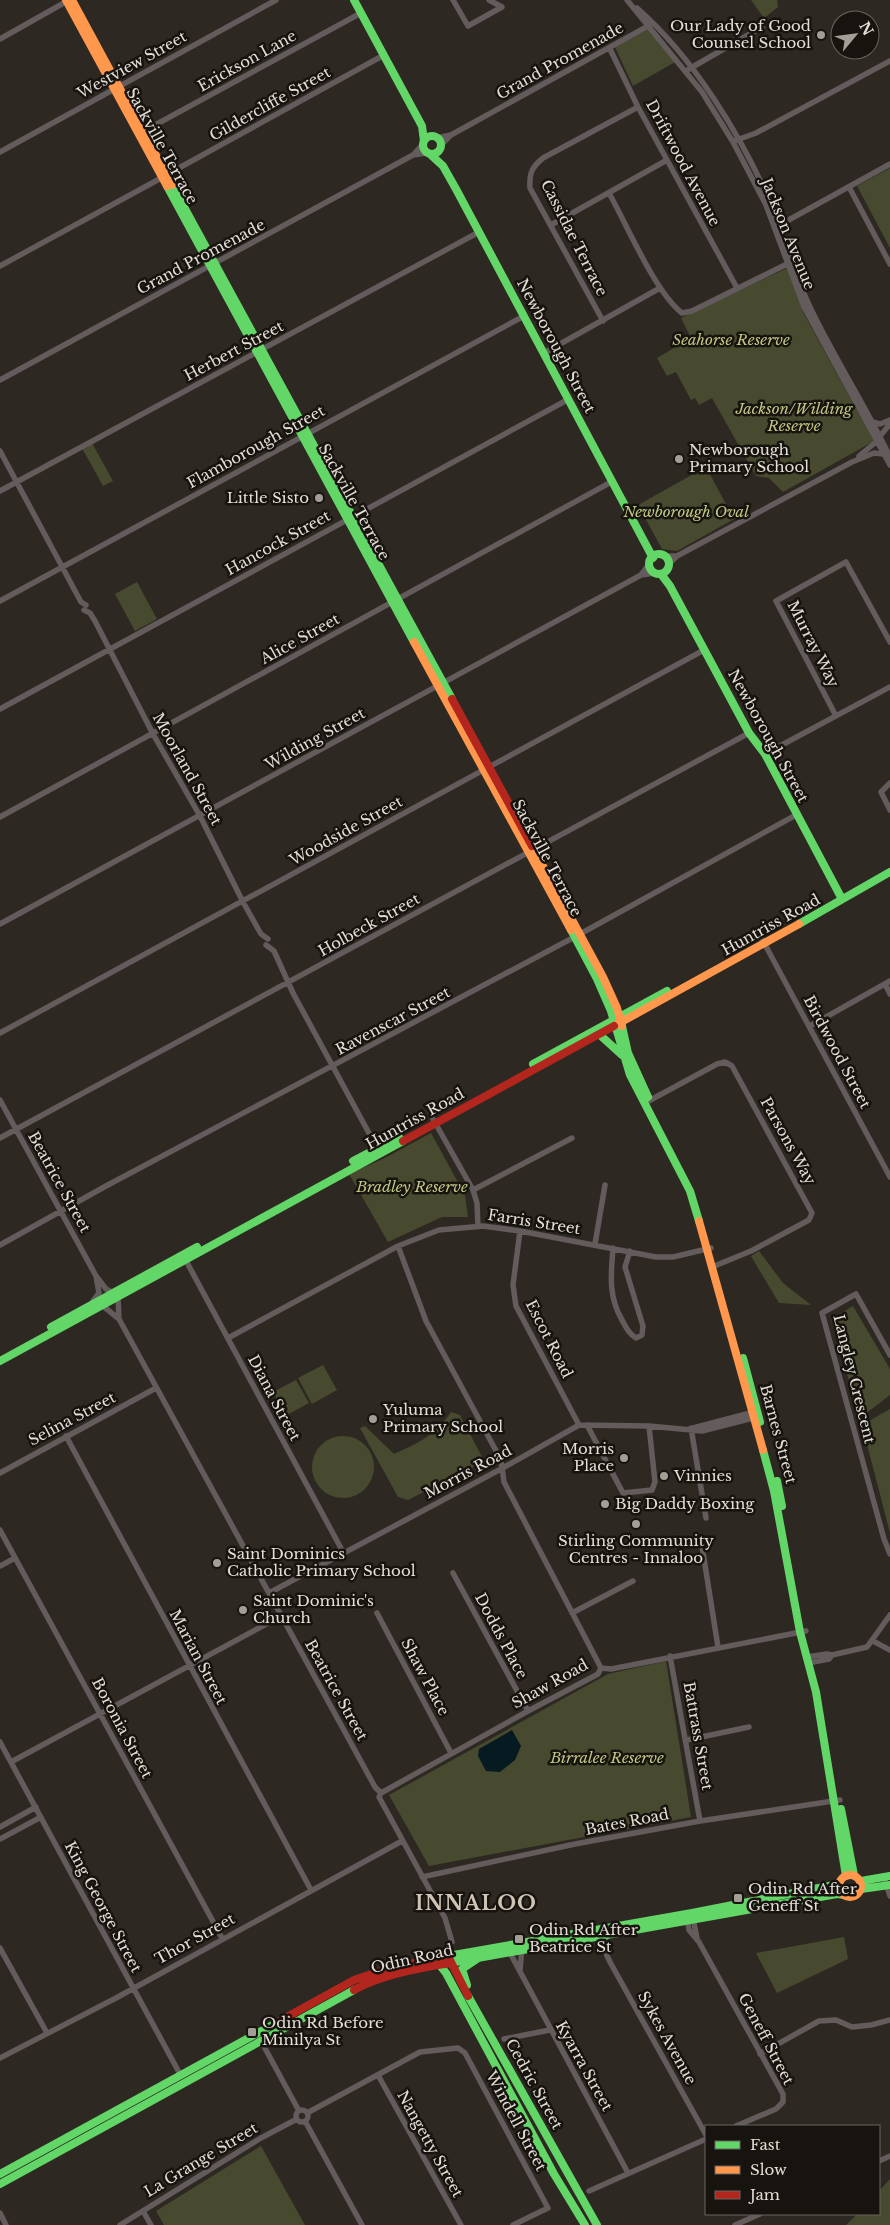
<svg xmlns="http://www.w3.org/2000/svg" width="890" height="2225" viewBox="0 0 890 2225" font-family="'Libre Baskerville',serif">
<rect width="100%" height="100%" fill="#2d2922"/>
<!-- green -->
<path fill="#474a2e" d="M751 0H777L778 7 764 18Z
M649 29 677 61 633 86 615 47Z
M890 168V248L857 186Z
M787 268 804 314 874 441 783 492 769 478 756 476 712 398 699 405 695 398 691 400 676 372 667 376 657 358 691 338 681 318Z
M92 443 113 481 103 486 82 448Z
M706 467 734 519 677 551 662 549 638 505Z
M137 582 157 619 135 631 115 594Z
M431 1133 465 1195 468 1217H442L388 1242 349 1174 385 1158Z
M759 1251 783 1283 811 1305 779 1303 751 1256Z
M853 1306 890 1369V1395L860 1418 831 1319Z
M323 1365 337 1390 312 1404 298 1378Z
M296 1380 309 1403 285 1416 273 1392Z
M890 1409V1533L862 1425Z
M451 1412 460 1415 482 1457 477 1465 408 1500 398 1497 360 1428 365 1426 394 1454C422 1441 433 1437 451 1412Z
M312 1467a31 31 0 1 1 62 0a31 31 0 1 1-62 0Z
M666 1661 691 1817 429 1866 389 1795 608 1674Z
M844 1937 848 1959 777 1993 756 1953Z
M261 2146 305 2225H164L156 2211Z
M890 2179V2225H846L857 2214H879V2191Z"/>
<!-- water -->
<path fill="#051a21" d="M512 1730 521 1746 515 1760 500 1772 486 1771 478 1756 479 1749Z"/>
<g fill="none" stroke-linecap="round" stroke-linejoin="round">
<!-- street -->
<path stroke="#635b5c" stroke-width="5.5" d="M453 0 468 26 502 7 489 0
M627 0 702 92 733 142 766 205 804 307 890 465
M637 8C693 57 741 135 771 204 785 237 794 273 810 307 834 358 866 406 890 457
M0 39 69 0
M610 49 638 107 737 288
M689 69 762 27
M144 131 361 13
M437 138 451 135
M734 141 756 133 890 61
M441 145 451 135 650 25
M0 152 276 0
M413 155 423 144
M168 174 384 55
M849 187 890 264
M609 193C627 225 655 292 682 313L692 311 791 262
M551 225 667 160
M776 227 890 164
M0 266 163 177
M603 321 530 188C529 173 532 167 543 158L638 107
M544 353 660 288
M0 380 413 155 427 153
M872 422 880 424 890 420
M880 436 890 424
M0 451 81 602 86 605
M859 456 876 442
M0 491 479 232
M664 556H677
M669 564 677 556 852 462 874 453 883 454
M641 575 650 563
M0 601 524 316
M84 610 90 613 95 621 153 734 200 816 243 902 261 934 268 939
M0 709 569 399
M836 716 776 601 846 562 890 642
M765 754 890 687
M890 783 881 792 890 810
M0 817 613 481
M0 924 641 575 655 573
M762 939 890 1177
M266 945 274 951 293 993 370 1135 379 1143 385 1144
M885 984 890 994
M810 1026 890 981
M0 1033 704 650
M0 1100 96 1276 106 1289 113 1293
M645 1103 717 1064 725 1062 732 1066 812 1213 809 1220 751 1251 712 1267
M433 1119 473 1190 477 1203 478 1227
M0 1138 749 733
M473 1190 572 1138
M520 1231 513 1285 516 1306 579 1425
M595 1244 605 1185
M0 1245 106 1186 580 934 796 815
M398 1246 426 1321 501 1460 504 1482 601 1668
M613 1248C611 1274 608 1296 622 1320 626 1327 628 1333 636 1338L642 1335 643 1326 625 1267 630 1251
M184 1257 343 1552
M118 1298 119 1319
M93 1301 99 1293 96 1276
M103 1306 119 1319 375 1787 381 1793
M228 1338 398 1246 439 1230 483 1226 520 1231 656 1257H673L711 1248
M890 1355 856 1294 822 1313 884 1539 890 1554
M587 1425 623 1493 652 1490 655 1482 649 1426
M691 1428 706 1518
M693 1428 754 1412
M66 1436 311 1890
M0 1473 156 1388
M0 1530 222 1938
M702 1546 718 1647
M0 1566 15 1558
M453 1573 528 1711
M269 1593 501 1469 579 1425 649 1426 702 1431 757 1417
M377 1613 451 1753
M572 1613 633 1581
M873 1641 890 1650
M670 1656 700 1821
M807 1657 827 1654 832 1655 867 1647 890 1615
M808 1663 829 1659 832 1655
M601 1668 611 1669 806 1631
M687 1740 749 1727
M0 1742 181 2076
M11 1762 281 1616
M381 1793 528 1711 598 1674 601 1668
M381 1793 379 1797 445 1918 452 1942
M0 1827 36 1807
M0 1839 41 1817
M422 1877 575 1844 700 1821 840 1800
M884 1877 890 1896
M687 1918 689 1930 699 1942 783 2094V2102L776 2109 736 2126
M693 1918 697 1938
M605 1933 606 1953
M599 1934 602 1945 610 1962 706 2135
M0 1948 47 2033
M509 1951 628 2173
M520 1971 522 1947
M260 2039 299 2111
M504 2039 550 2030
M760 2054 819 2021 836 2020 852 2027 871 2025 890 2020
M0 2058 116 1998 402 1841
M378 2075 461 2225
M296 2116a6 6 0 1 1 12 0a6 6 0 1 1-12 0Z
M307 2113 420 2052 458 2048 465 2053 548 2208 513 2225
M305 2121 362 2225
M879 2161 890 2156
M589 2191 706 2139
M143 2211 151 2225
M0 2213 6 2225
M120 2225 261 2138 297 2119
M735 2225 760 2214"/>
<!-- fast -->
<path stroke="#63d668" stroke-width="8" d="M354 0 422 126 424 141
M423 145a9 9 0 1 1 18 0a9 9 0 1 1-18 0Z
M430 154 443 166 456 189 653 558
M172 185 452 699
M167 186 414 642
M649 564a10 10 0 1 1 20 0a10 10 0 1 1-20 0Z
M661 574 670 586 749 733 765 754 842 899
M799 924 890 872
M571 930 597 979 611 1011 630 1075 690 1191 699 1221
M622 1026 628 1053 648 1097
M600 1035 622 1055
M533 1064 667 991
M353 1161 399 1137
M51 1327 197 1247
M743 1358 760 1422
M0 1361 403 1141
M763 1450 774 1491 800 1632 816 1692 846 1876
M777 1481 782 1506
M841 1809 854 1875
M861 1881 890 1876
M861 1889 890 1885
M448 1956 692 1913 839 1884
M438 1963 446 1973 554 2174 585 2225
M450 1963 837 1894 845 1895
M467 1985 462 1969 477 1959
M468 1996 597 2225
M0 2174 276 2023
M0 2184 354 1990"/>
<!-- slow -->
<path stroke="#ff974d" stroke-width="8" d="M66 0 167 186
M72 0 172 185
M414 642 571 930
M532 846 603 977 617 1008 622 1026
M614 1026 799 924
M699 1221 763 1450
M839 1886a11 11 0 1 1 22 0a11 11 0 1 1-22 0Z"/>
<!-- jam -->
<path stroke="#b3261e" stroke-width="8" d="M452 699 532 846
M403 1141 614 1026
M354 1990C383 1974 417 1969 450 1963
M276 2023 354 1980 389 1968 448 1956 468 1996"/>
</g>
<!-- markers -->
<g fill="#a39f97" stroke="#17130e" stroke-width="2">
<circle cx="821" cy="35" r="5"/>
<circle cx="679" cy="459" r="5"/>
<circle cx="319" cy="498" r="5"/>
<circle cx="373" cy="1419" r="5"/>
<circle cx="624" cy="1458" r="5"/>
<circle cx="664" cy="1476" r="5"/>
<circle cx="605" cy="1504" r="5"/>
<circle cx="636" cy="1524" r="5"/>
<circle cx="217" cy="1563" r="5"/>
<circle cx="243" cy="1610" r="5"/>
<rect x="733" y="1893" width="10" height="10" rx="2.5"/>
<rect x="514" y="1934" width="10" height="10" rx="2.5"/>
<rect x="247" y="2027" width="10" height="10" rx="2.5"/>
</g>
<g text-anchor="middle" stroke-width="5" stroke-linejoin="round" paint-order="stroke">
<!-- poi labels -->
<g font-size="15" fill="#e3ded6" stroke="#17130e" text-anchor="start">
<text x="811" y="31" text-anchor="end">Our Lady of Good<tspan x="811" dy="17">Counsel School</tspan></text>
<text x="689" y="455">Newborough<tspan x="689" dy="17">Primary School</tspan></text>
<text x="309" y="503" text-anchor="end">Little Sisto</text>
<text x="383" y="1415">Yuluma<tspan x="383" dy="17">Primary School</tspan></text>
<text x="614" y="1454" text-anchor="end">Morris<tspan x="614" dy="17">Place</tspan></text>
<text x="674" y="1481">Vinnies</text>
<text x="615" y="1509">Big Daddy Boxing</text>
<text x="636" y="1546" text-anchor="middle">Stirling Community<tspan x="636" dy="17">Centres - Innaloo</tspan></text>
<text x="227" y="1559">Saint Dominics<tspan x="227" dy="17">Catholic Primary School</tspan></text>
<text x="253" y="1606">Saint Dominic's<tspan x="253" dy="17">Church</tspan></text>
<text x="748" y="1894">Odin Rd After<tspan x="748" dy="17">Geneff St</tspan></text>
<text x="529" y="1935">Odin Rd After<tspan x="529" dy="17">Beatrice St</tspan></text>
<text x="262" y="2028">Odin Rd Before<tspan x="262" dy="17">Minilya St</tspan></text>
</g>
<!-- street labels -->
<g font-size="15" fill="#e3ded6" stroke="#17130e">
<text transform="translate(247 61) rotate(-29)" y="5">Erickson Lane</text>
<text transform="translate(560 61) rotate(-29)" y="5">Grand Promenade</text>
<text transform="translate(132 65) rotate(-29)" y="5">Westview Street</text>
<text transform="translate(270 104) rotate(-29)" y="5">Gildercliffe Street</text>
<text transform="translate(162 146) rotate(61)" y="5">Sackville Terrace</text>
<text transform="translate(683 163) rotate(62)" y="5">Driftwood Avenue</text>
<text transform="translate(788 234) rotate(68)" y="5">Jackson Avenue</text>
<text transform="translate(574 238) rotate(63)" y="5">Cassidae Terrace</text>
<text transform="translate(201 257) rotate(-28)" y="5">Grand Promenade</text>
<text transform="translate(556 346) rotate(62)" y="5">Newborough Street</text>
<text transform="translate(234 351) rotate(-28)" y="5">Herbert Street</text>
<text transform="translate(256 447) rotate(-29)" y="5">Flamborough Street</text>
<text transform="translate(354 502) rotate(61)" y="5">Sackville Terrace</text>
<text transform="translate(278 543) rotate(-29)" y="5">Hancock Street</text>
<text transform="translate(300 639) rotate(-29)" y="5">Alice Street</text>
<text transform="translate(813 644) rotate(63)" y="5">Murray Way</text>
<text transform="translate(768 736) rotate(61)" y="5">Newborough Street</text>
<text transform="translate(315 739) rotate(-29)" y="5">Wilding Street</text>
<text transform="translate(187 769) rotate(61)" y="5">Moorland Street</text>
<text transform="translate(346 831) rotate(-29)" y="5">Woodside Street</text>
<text transform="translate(547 858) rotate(62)" y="5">Sackville Terrace</text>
<text transform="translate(369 925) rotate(-29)" y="5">Holbeck Street</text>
<text transform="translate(771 925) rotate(-29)" y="5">Huntriss Road</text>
<text transform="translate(393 1021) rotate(-28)" y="5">Ravenscar Street</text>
<text transform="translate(837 1052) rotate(62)" y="5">Birdwood Street</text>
<text transform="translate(415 1119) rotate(-29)" y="5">Huntriss Road</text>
<text transform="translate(788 1141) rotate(61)" y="5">Parsons Way</text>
<text transform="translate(59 1182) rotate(61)" y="5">Beatrice Street</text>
<text transform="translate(534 1222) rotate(9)" y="5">Farris Street</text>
<text transform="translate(549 1339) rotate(63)" y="5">Escot Road</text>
<text transform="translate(854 1379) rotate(76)" y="5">Langley Crescent</text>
<text transform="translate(274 1398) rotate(62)" y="5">Diana Street</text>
<text transform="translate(72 1419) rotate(-28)" y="5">Selina Street</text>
<text transform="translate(778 1434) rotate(75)" y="5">Barnes Street</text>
<text transform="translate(468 1472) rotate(-28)" y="5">Morris Road</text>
<text transform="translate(501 1636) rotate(62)" y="5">Dodds Place</text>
<text transform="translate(198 1657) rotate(62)" y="5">Marian Street</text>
<text transform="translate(425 1677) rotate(62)" y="5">Shaw Place</text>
<text transform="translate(550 1684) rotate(-29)" y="5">Shaw Road</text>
<text transform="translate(336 1690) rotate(61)" y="5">Beatrice Street</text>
<text transform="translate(122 1728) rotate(62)" y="5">Boronia Street</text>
<text transform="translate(698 1736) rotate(80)" y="5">Battrass Street</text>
<text transform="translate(627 1822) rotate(-11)" y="5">Bates Road</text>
<text transform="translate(103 1907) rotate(62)" y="5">King George Street</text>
<text transform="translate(195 1939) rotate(-29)" y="5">Thor Street</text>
<text transform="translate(412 1959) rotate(-13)" y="5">Odin Road</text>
<text transform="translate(667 2038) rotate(61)" y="5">Sykes Avenue</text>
<text transform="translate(766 2039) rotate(62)" y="5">Geneff Street</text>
<text transform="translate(584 2066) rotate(61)" y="5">Kyarra Street</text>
<text transform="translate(534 2084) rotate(61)" y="5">Cedric Street</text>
<text transform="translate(516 2121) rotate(62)" y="5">Windell Street</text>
<text transform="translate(430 2144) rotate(61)" y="5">Nangetty Street</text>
<text transform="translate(201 2160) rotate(-31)" y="5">La Grange Street</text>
</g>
<!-- park labels -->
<g font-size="15" font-style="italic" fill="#bfc783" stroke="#17130e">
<text x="731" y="345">Seahorse Reserve</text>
<text x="794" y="414">Jackson/Wilding<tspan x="794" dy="17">Reserve</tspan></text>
<text x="686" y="517">Newborough Oval</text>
<text x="412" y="1192">Bradley Reserve</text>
<text x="607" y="1763">Birralee Reserve</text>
</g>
<!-- district labels -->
<g font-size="20" font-weight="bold" letter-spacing="1" fill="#d0c5b5" stroke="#17130e">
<text x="476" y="1910">INNALOO</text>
</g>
</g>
<!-- legend -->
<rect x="705" y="2125" width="175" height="90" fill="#17130e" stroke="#69645e"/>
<rect x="715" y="2141" width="25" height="8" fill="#63d668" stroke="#69645e"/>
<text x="750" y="2150" font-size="15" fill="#e3ded6">Fast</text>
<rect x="715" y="2166" width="25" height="8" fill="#ff974d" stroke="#69645e"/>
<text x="750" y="2175" font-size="15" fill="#e3ded6">Slow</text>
<rect x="715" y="2191" width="25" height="8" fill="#b3261e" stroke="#69645e"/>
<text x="750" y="2200" font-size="15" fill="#e3ded6">Jam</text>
<!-- north arrow -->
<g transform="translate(855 35) rotate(61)"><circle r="24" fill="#17130e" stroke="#69645e"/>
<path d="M0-4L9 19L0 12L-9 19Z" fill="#a39f97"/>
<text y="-8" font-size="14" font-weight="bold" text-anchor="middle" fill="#e3ded6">N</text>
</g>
</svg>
